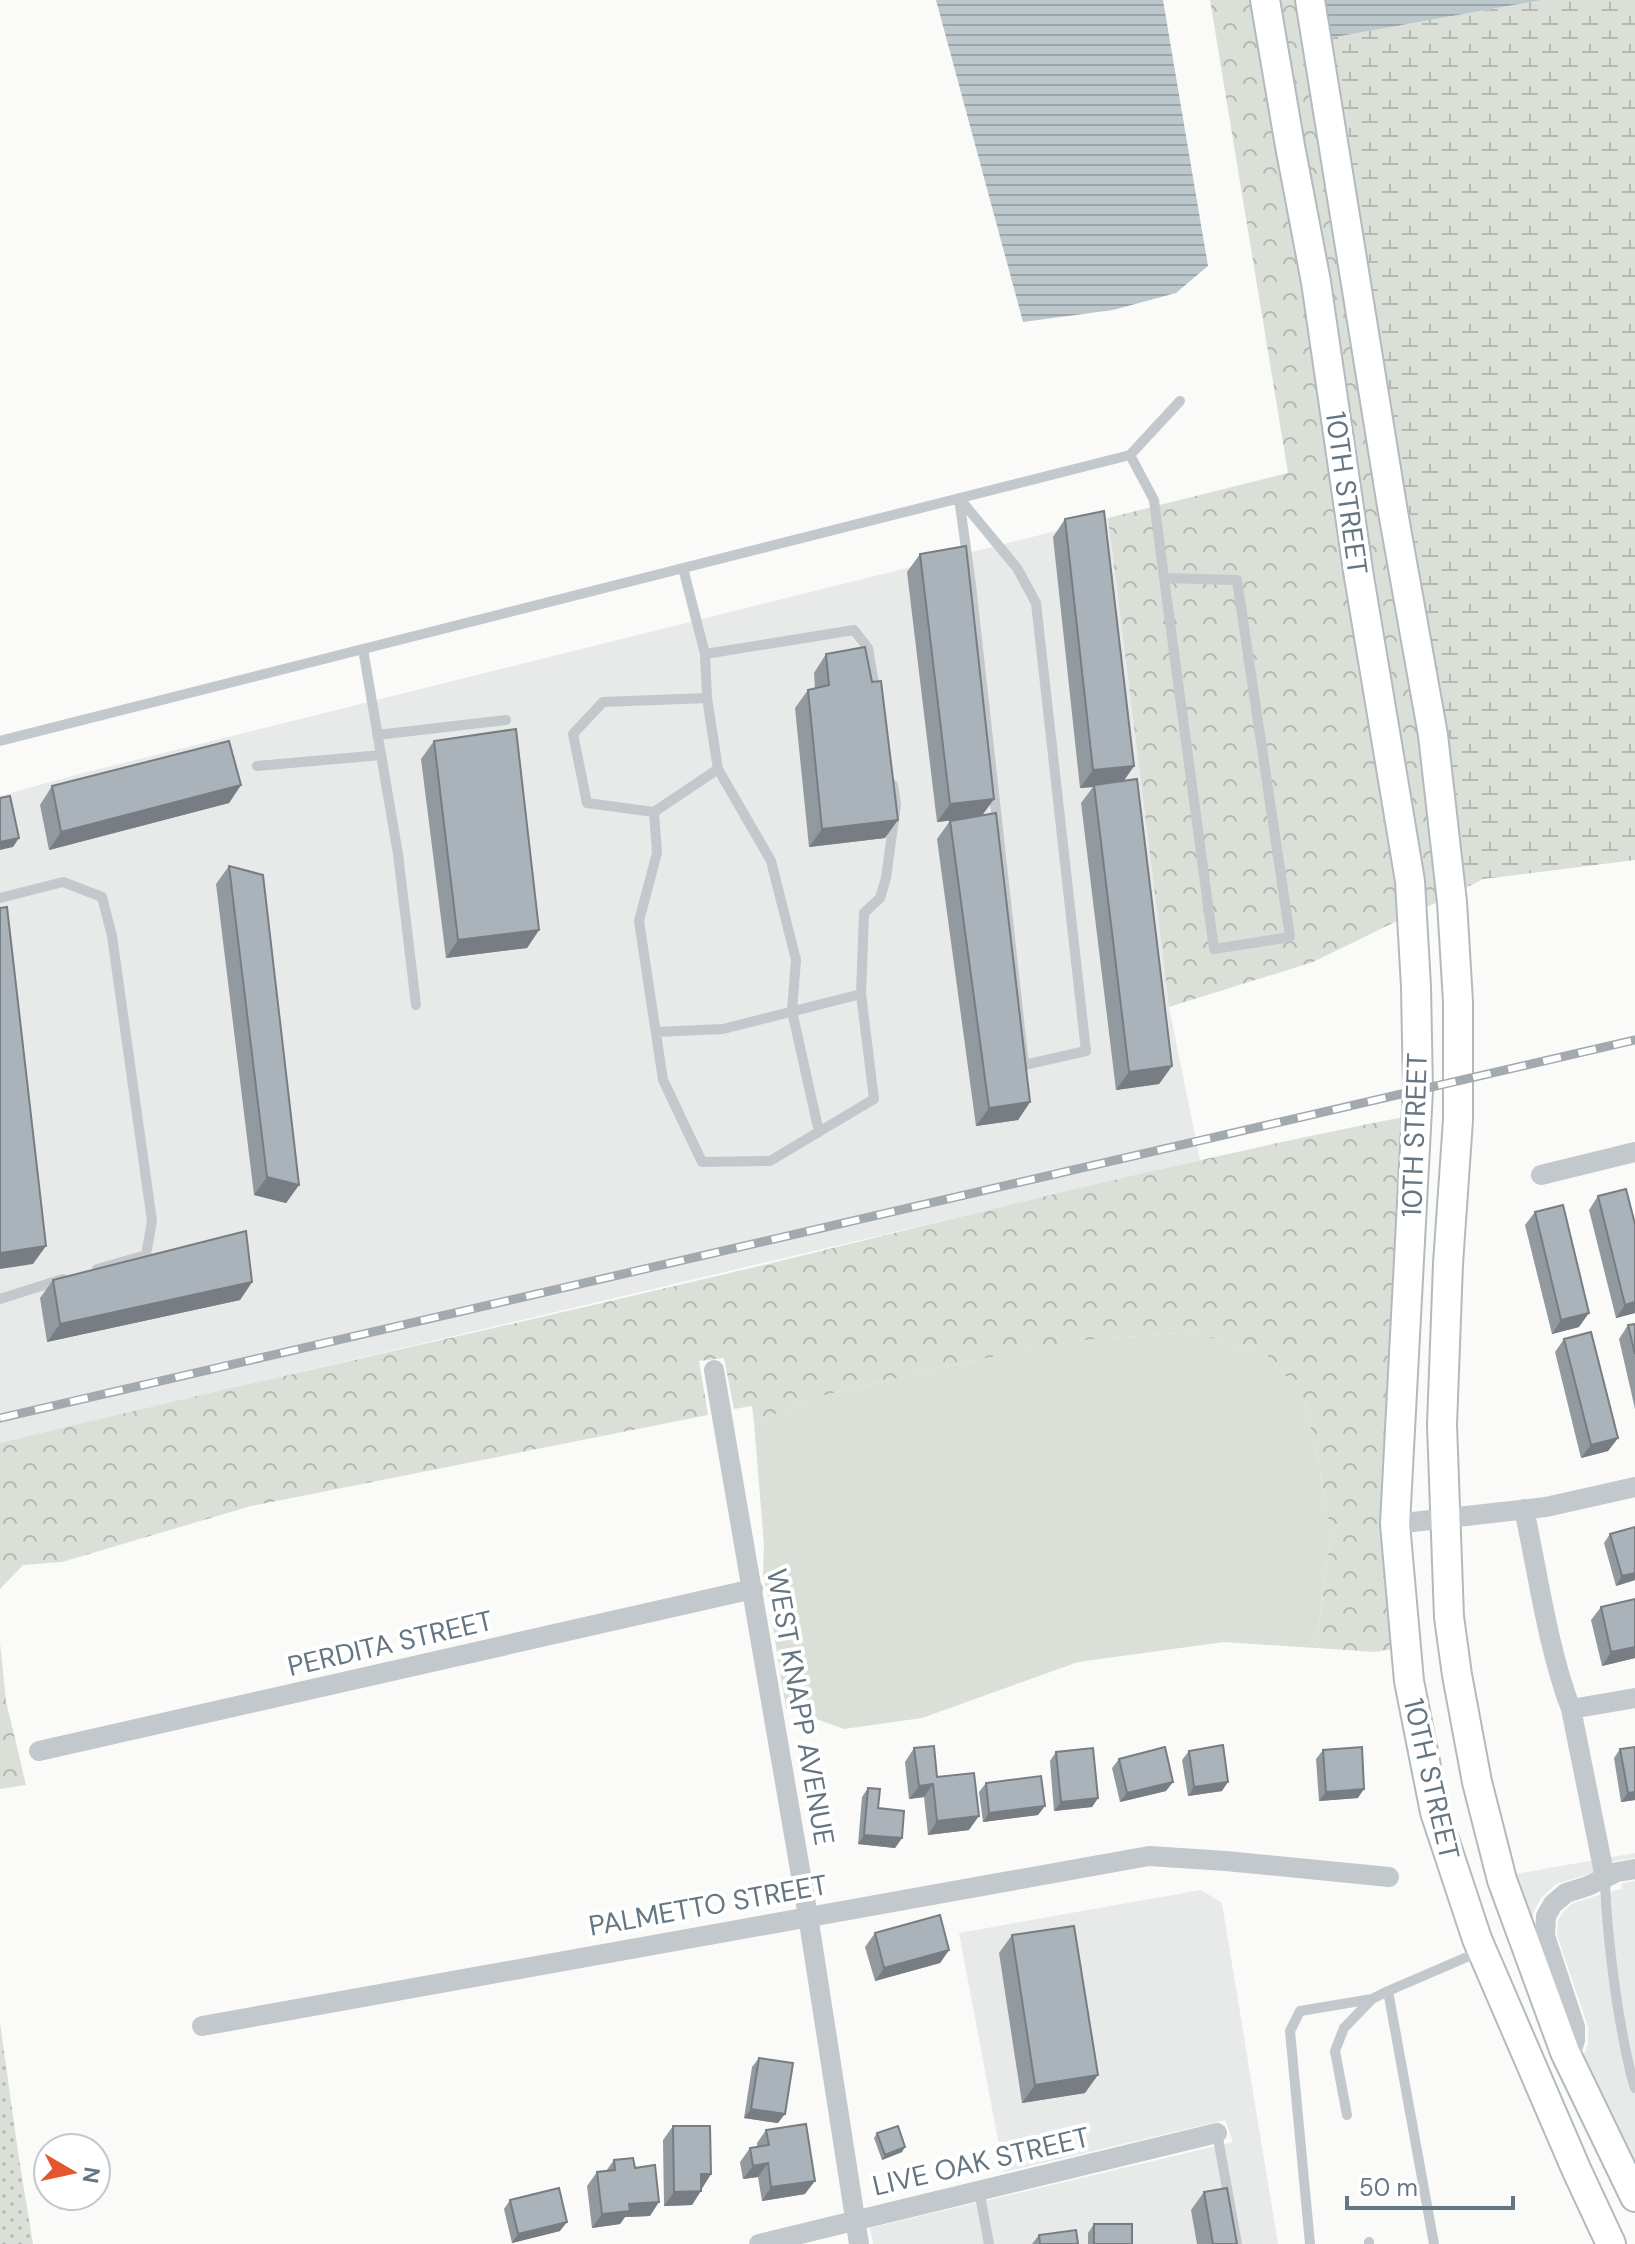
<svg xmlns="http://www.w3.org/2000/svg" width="1635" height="2244" viewBox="0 0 1635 2244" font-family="'DM Sans',sans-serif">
<defs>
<pattern id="forest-crowns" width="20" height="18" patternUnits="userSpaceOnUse" patternTransform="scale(2)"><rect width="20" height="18" fill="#dadfd7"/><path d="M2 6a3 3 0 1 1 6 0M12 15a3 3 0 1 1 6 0" fill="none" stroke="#b4b9b4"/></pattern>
<pattern id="wetland-marsh" width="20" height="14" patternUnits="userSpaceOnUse" patternTransform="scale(2)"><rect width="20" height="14" fill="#dadfd7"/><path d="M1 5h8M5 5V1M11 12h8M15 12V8" fill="none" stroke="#b4b9b4"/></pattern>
<pattern id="park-dots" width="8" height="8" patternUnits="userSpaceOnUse" patternTransform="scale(2)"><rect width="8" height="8" fill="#dadfd7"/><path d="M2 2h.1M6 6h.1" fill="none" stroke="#b4b9b4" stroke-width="1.8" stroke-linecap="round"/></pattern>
<pattern id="water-rules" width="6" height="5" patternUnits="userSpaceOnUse" patternTransform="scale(2)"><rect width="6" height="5" fill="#bbc7cb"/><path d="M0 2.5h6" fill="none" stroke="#9ca6aa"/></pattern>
</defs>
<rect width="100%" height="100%" fill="#fafaf8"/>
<!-- built -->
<path fill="#e8e9e9" d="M1108 518 1169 1007 1200 1160 0 1443V796L79 774Z
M1635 1853V1858L1614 1861 1599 1871 1556 1884 1541 1898 1534 1911 1531 1926 1517 1886 1515 1874Z
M1635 1881V2170L1582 2060 1588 2044V2027L1557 1935 1558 1920 1564 1911 1573 1903 1602 1894 1606 1897 1613 1891 1622 1889 1621 1885 1623 1883Z
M1201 1890 1222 1903 1278 2244H873L870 2228 1233 2142 1225 2120 1004 2172 959 1933Z"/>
<!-- grass -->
<path fill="#dadfd7" d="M1192 1332 1267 1355 1303 1396 1318 1459 1331 1533 1316 1648 1224 1642 1078 1662 922 1718 844 1729 786 1708 768 1597 763 1574 764 1545 754 1422 825 1395 981 1359 1083 1340Z"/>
<!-- forest -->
<path fill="url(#forest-crowns)" d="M1210 0H1252L1303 284 1397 882 1399 920 1313 962 1169 1007 1108 518 1288 473Z
M1278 0H1297L1420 736 1440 901 1424 908Z
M1404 1117 1383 1513 1381 1514 1393 1649 1375 1652 1316 1648 1331 1533 1318 1459 1303 1396 1267 1355 1192 1332 1084 1340 981 1359 825 1395 754 1422 752 1406 734 1409 724 1358 699 1361 708 1415 251 1506 62 1562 23 1565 0 1589V1443C258 1380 518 1324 776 1262 985 1211 1193 1158 1404 1117Z
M0 1643 6 1701 26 1785 0 1789Z"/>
<!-- wetland -->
<path fill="url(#wetland-marsh)" d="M1542 0H1635V860L1483 879 1464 889 1349 145 1330 38Z"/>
<!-- park -->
<path fill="url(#park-dots)" d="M0 2023 19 2159 33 2244H0Z"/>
<!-- water -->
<path fill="url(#water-rules)" d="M936 0H1163L1208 266 1176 293 1113 310 1023 322Z
M1323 0H1542L1330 38Z"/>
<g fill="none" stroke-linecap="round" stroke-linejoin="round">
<!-- secondary casing -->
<g stroke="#b3babf" stroke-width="32">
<path id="secondary" d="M1265 0 1290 146 1316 282 1359 577 1410 881 1416 987 1418 1090 1395 1524 1409 1681 1435 1812 1477 1939 1577 2171 1611 2244
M1310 0 1393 512 1433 735 1452 902 1458 1002V1120L1448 1264 1442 1425 1449 1617 1457 1675 1477 1782 1502 1880 1565 2052 1635 2197"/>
</g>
<!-- lane -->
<path stroke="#c3c8cc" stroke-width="10" d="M1130 455 1154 500 1164 578 1214 949 1290 937 1237 580 1164 578
M959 498 1017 568 1036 603 1086 1051 1024 1065 971 585Z
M683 568 705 654 854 630 868 648 876 695
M363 649 398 854 416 1005
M705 654 707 698 718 769 771 861 796 960 792 1011 819 1132
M707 698 603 702 573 734 587 803 654 812 657 853 639 921 663 1080 702 1162 770 1161 874 1099 861 994 864 913 880 898 886 878 896 804 893 785
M377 735 506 720
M0 741 1130 455 1180 401
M257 766 381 755
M654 812 718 769
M0 898 63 882 102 897 112 936 152 1221 146 1255 97 1269
M656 1032 723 1029 861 994
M0 1299 63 1279
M1605 1878C1606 1920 1611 1961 1617 2002 1622 2032 1626 2060 1635 2088
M1347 2115 1335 2051 1344 2028 1372 1999
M1217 2133 1237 2244
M979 2190 989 2244
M1369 2242V2244
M1310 2244 1290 2031 1300 2011 1372 1999 1388 1991
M1434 2244 1388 1991 1481 1951"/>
<!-- street -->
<path stroke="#c3c8cc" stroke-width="20" d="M1541 1175 1635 1152
M714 1370 808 1916 859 2244
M1524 1509C1538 1574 1548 1649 1571 1709L1605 1878
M1395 1524 1546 1507 1635 1487
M1571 1709 1635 1698
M39 1751 753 1589
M202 2026 1149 1856 1226 1861 1389 1877
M1569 2060 1575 2040V2027L1545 1936 1546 1916 1553 1904 1566 1893 1588 1886 1617 1872 1635 1869
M759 2244 1217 2133"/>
<!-- secondary -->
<use href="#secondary" stroke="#fff" stroke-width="28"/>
<!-- rail casing -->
<g stroke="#a2aab0" stroke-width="9">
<path id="rail" d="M0 1418 1635 1040"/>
</g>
<!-- rail -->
<use href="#rail" stroke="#fff" stroke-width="6" stroke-dasharray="18" stroke-linecap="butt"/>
</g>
<!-- wall -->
<path fill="#929a9f" d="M1065 519 1134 766 1124 781 1172 1066 1159 1084 1116 1090 1081 803 1093 787 1080 788 1053 537Z
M920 554 994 799 982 815 1030 1102 1018 1120 976 1126 937 839 950 821 963 819 937 822 907 572Z
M826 654 885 838 809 847 795 708 808 690 815 688 814 673Z
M434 741 539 930 527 948 446 958 421 759Z
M241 785 229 803 49 850 40 805 52 786Z
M229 866 299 1185 286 1203 254 1195 216 884Z
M1598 1196 1635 1313 1616 1318 1589 1210Z
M1535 1212 1579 1327 1552 1334 1525 1225Z
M53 1280 252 1282 240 1300 47 1342 40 1298Z
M1635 1324V1409L1619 1339 1628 1325Z
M1564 1339 1618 1438 1608 1451 1581 1458 1555 1352Z
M1635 1527V1580L1616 1586 1604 1543 1610 1534Z
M1635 1599V1658L1602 1666 1591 1620 1601 1607Z
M914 1748 937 1777 969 1830 928 1835 924 1797 909 1799 905 1762Z
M1620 1749 1635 1800 1621 1802 1614 1758Z
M1323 1750 1358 1798 1319 1801 1316 1759Z
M1189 1751 1222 1791 1188 1796 1182 1760Z
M1056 1752 1098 1798 1092 1807 1054 1811 1050 1761Z
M1119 1759 1166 1791 1120 1802 1112 1768Z
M986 1783 1038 1815 983 1822 979 1792Z
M868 1788 878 1808 902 1838 895 1848 858 1844 862 1797Z
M875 1933 949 1950 940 1963 875 1981 865 1947Z
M1012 1935 1085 2093 1022 2103 999 1953Z
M759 2058 778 2123 744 2118 752 2067Z
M673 2126 711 2174 692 2205 664 2206 663 2140Z
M766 2130 805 2194 762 2201 758 2177 743 2179 740 2162 750 2148 757 2147V2143Z
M877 2133 902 2152 882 2160 874 2138Z
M614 2160 650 2216 625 2217 620 2224 592 2228 587 2186 597 2172 606 2171Z
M1204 2192 1237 2244H1197L1191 2210Z
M510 2200 560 2231 512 2243 504 2209Z
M1094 2224 1132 2244H1088V2233Z
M1039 2235 1078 2244H1032Z"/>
<!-- shaded-wall -->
<path fill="#777d82" d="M1134 766 1121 784 1094 785 1093 787 1080 788 1093 770Z
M241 785 229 803 49 850 61 832Z
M994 799 981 817 937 822 950 804Z
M898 820 885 838 809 847 822 829Z
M19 838 13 847 0 850V842Z
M539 930 527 948 446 958 458 940Z
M1172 1066 1159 1084 1116 1090 1129 1072Z
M1030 1102 1018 1120 976 1126 989 1108Z
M267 1177 299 1185 286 1203 254 1195Z
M46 1246 33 1264 0 1269V1253Z
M252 1282 240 1300 47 1342 60 1324Z
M1635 1302V1313L1616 1318 1625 1305Z
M1589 1313 1579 1327 1552 1334 1561 1320Z
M1618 1438 1608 1451 1581 1458 1591 1445Z
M1635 1573V1580L1616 1586 1622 1576Z
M1635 1647V1658L1602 1666 1611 1652Z
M1173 1782 1166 1791 1120 1802 1127 1793Z
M1228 1782 1222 1791 1188 1796 1194 1787Z
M933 1784 924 1797 909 1799 919 1786Z
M1364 1789 1358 1798 1319 1801 1326 1792Z
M1635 1792V1800L1621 1802 1628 1793Z
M1098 1798 1092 1807 1054 1811 1061 1802Z
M1045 1806 1038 1815 983 1822 989 1813Z
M979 1816 969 1830 928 1835 937 1821Z
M864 1835 902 1838 895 1848 858 1844Z
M949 1950 940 1963 875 1981 884 1968Z
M1098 2075 1085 2093 1022 2103 1035 2085Z
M751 2109 785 2114 778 2123 744 2118Z
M905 2147 902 2152 882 2160 885 2155Z
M768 2163 758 2177 743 2179 753 2166Z
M701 2174H711L702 2188Z
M815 2181 805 2194 762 2201 771 2187Z
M701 2191 692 2205 664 2206 674 2192Z
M659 2202 650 2216 625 2217 620 2224 592 2228 602 2214 629 2204Z
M567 2222 560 2231 512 2243 518 2234Z"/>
<!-- building -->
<path fill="#aab3b9" stroke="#777d82" stroke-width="2" d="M1104 511 1134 766 1093 770 1065 519Z
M966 546 994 799 950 804 920 554Z
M865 647 872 682 881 681 898 820 822 829 808 690 829 685 826 654Z
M516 729 539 930 458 940 434 741Z
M229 741 241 785 61 832 52 786Z
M1137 779 1172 1066 1129 1072 1094 785Z
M10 796 19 838 0 842V798Z
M996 813 1030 1102 989 1108 950 821Z
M229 866 263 875 299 1185 267 1177Z
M7 907 46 1246 0 1253V908Z
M1626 1189 1635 1224V1302L1625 1305 1598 1196Z
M1563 1205 1589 1313 1561 1320 1535 1212Z
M246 1231 252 1282 60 1324 53 1280Z
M1635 1324V1354L1628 1325Z
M1591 1332 1618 1438 1591 1445 1564 1339Z
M1635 1527V1573L1622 1576 1610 1534Z
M1635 1599V1647L1611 1652 1601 1607Z
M1223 1745 1228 1782 1194 1787 1189 1751Z
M934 1746 937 1777 974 1773 979 1816 937 1821 933 1784 919 1786 914 1748Z
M1165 1747 1173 1782 1127 1793 1119 1759Z
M1362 1747 1364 1789 1326 1792 1323 1750Z
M1635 1747V1792L1628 1793 1620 1749Z
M1093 1748 1098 1798 1061 1802 1056 1752Z
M1041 1776 1045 1806 989 1813 986 1783Z
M868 1788 880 1789 878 1808 904 1811 902 1838 864 1835Z
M940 1915 949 1950 884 1968 875 1933Z
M1074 1926 1098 2075 1035 2085 1012 1935Z
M759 2058 793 2063 785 2114 751 2109Z
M806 2124 815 2181 771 2187 768 2163 753 2166 750 2148 769 2145 766 2130Z
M673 2126H710L711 2174H701V2191L674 2192Z
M898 2126 905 2147 885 2155 877 2133Z
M633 2158 635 2168 655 2165 659 2202 629 2204 630 2211 602 2214 597 2172 615 2170 614 2160Z
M559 2188 567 2222 518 2234 510 2200Z
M1227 2188 1237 2244H1213L1204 2192Z
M1094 2224H1132V2244H1094Z
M1076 2230 1078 2244H1040L1039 2235Z"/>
<g text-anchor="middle" stroke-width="8" stroke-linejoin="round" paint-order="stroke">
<!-- street labels -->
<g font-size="28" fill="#657683" stroke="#fff">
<text transform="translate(1347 493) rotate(82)" y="10">10TH STREET</text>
<text transform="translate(1414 1135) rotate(-88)" y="10">10TH STREET</text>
<text transform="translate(390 1643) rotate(-13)" y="10">PERDITA STREET</text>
<text transform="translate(801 1707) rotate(80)" y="10">WEST KNAPP AVENUE</text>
<text transform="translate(1432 1779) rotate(77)" y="10">10TH STREET</text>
<text transform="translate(708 1905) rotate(-10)" y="10">PALMETTO STREET</text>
<text transform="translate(981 2161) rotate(-13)" y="10">LIVE OAK STREET</text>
</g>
</g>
<!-- north arrow -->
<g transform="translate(72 2172) rotate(99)"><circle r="38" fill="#ffffff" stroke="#c1c8cd" stroke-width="2"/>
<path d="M0-6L14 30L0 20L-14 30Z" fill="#e4572e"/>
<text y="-12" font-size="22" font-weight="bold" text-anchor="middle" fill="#657683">N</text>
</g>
<!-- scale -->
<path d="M1347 2196v12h166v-12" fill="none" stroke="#657683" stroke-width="4"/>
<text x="1359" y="2196" font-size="24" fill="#657683" stroke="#ffffff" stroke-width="6" paint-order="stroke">50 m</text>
</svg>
